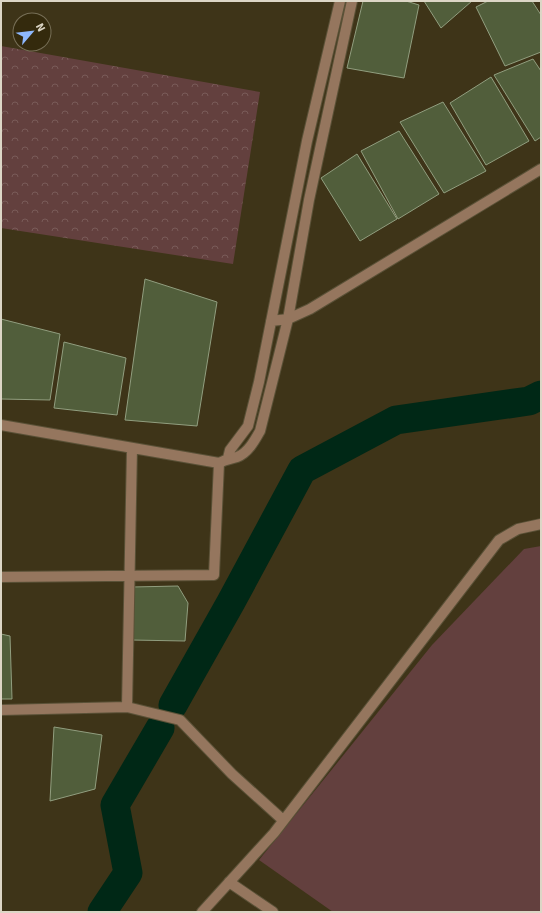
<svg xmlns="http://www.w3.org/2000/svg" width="542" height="913" viewBox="0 0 542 913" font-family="Signika,sans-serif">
<defs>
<pattern id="park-crowns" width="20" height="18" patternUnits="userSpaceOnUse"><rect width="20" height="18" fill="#63403e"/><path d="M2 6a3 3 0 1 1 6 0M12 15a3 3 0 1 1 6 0" fill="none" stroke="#795b58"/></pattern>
</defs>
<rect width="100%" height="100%" fill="#3e3418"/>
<!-- green -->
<path fill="#63403e" d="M541 546V912H333L259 860 432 645 524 549Z"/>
<!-- park -->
<path fill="url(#park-crowns)" d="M1 46 260 92 233 264 1 228Z"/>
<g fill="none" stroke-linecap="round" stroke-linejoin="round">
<!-- river -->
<path stroke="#002816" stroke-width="29" d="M173 705 231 602 302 470 396 420 529 401 541 395
M102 912 128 873 115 805 160 728"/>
</g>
<!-- building -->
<path fill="#515e3b" stroke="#919e7f" d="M363 1H406L419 5 404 78 347 68Z
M424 1H472L441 28Z
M488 1H532L541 15V52L505 66 476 7Z
M533 59 541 71V137L535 141 494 75Z
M491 77 529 141 486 165 450 103Z
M443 102 486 171 444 193 400 122Z
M399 131 439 194 398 219 361 151Z
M357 154 397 219 360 241 321 178Z
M145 279 217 302 197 426 125 420Z
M1 319 60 334 50 400 1 399Z
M64 342 126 358 117 415 54 408Z
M178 586 188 603 185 641 131 640 132 587Z
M1 634 10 636 12 699H1Z
M54 727 102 735 95 789 50 801Z"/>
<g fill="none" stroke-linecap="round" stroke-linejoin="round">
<!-- minor casing -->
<g stroke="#5a5137" stroke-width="12">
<path id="minor" d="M271 321 288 319 310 309 541 169
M1 425 219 463C226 459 231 459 237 457 248 453 255 440 260 431L288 319 309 200 352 1
M228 458 230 450 248 426 259 382 307 141 340 1
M1 577 214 575 219 463
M127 707 132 448
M1 710 127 707 180 720 232 774 283 820
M229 882 273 912
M202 912 274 833 499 540 518 529 541 524"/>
</g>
<!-- minor -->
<use href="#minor" stroke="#95765e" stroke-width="10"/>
</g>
<!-- border -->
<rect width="542" height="913" fill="none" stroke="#dcd6c6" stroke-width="4"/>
<!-- north arrow -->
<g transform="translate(32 32) rotate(62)"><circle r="19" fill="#342a0d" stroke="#776f57"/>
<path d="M0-3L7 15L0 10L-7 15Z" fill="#8eb8fd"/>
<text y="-6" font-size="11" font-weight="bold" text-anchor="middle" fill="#dcd6c6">N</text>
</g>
</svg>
